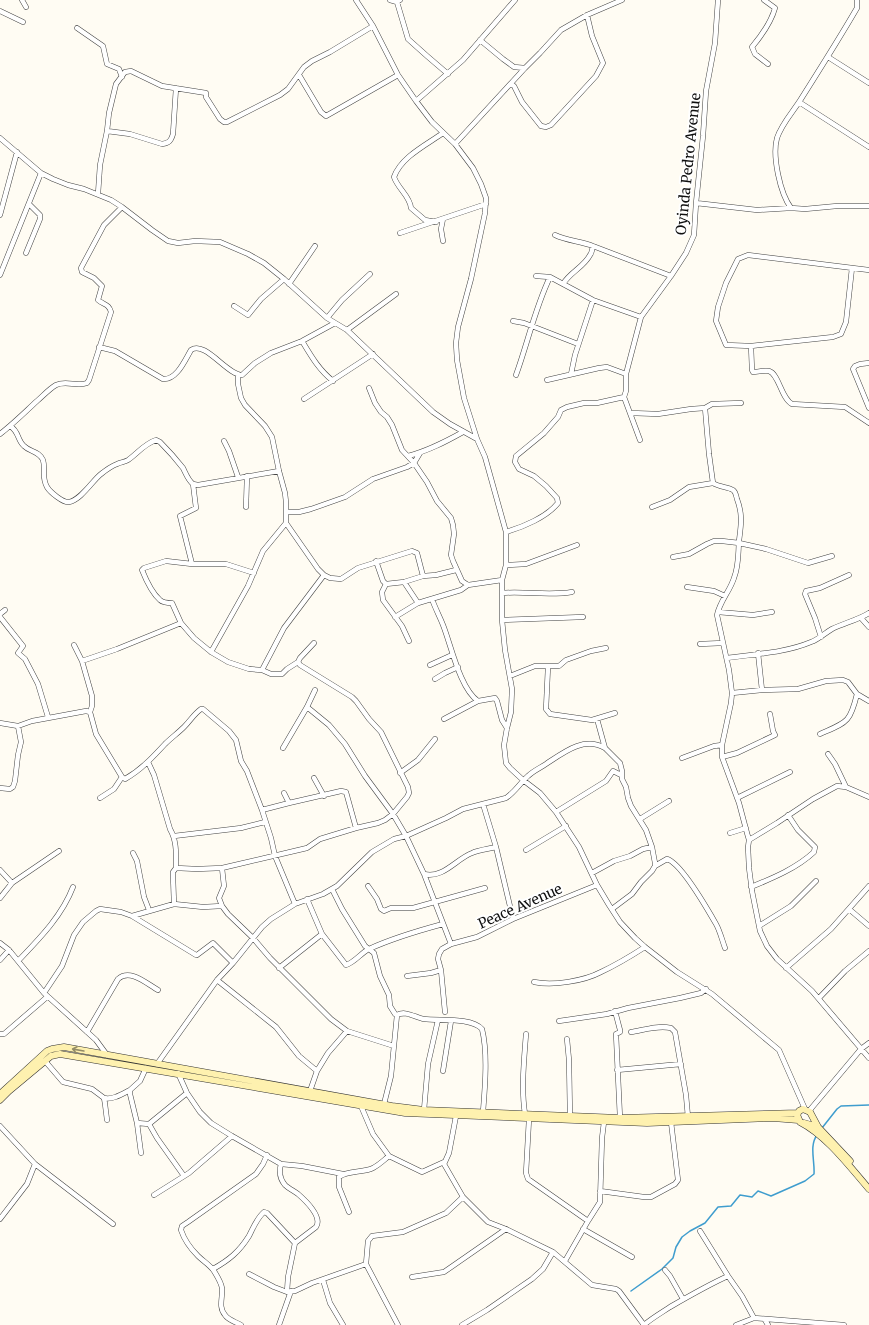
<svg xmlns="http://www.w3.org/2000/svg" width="869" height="1325" viewBox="0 0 869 1325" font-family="Merriweather,serif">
<rect width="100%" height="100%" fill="#fffcf3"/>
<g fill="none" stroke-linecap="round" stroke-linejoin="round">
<!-- stream -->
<path stroke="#3f9dce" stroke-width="1.5" d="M822 1128 837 1109 841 1106 869 1105
M631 1291 662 1269 673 1258 676 1247 682 1237 690 1231 705 1223 718 1207 731 1206 740 1195 752 1197 758 1191 771 1196 805 1181 814 1174C815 1161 809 1146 817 1135"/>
<!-- street casing -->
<g stroke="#434343" stroke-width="5.5">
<path id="street" d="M22 0 26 7
M356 0 373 26 398 75 416 101 432 122 455 144 473 168 481 184 486 198 485 213 471 279 458 327 456 343 457 360 464 398 477 439 485 457 506 532V565L502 580V620L505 650 512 689 511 712 507 728 504 745 506 763 510 768 523 780 540 793 556 812 579 847 597 885 609 905 620 922 635 938 645 947 677 972 712 994 779 1050 805 1109
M390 0 397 2 400 0
M764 0 775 8C771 23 762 35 752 47L755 54 768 64
M397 2 408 39 427 56 448 74
M0 11 23 22
M77 28 103 46 107 64 119 69 122 77
M480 40 503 59 514 67 525 68
M828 57 869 83
M299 75 321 112 326 116 398 75
M511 84 514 86 522 102 541 126 546 127 551 125 596 76 603 63 592 36 587 15
M416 101 463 60 515 0
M799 102 869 147
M107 131 130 134 162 144C169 143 171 141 173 134L176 88
M0 138 41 173 53 179 68 185 84 189 111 200 122 207 152 230 168 241 178 243 195 241 220 242 248 254 264 263 284 279 327 318 347 330 433 412 450 424 477 439
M455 144 525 68 540 53 561 30 587 15 622 0
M98 194 100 165 107 131 109 113 116 84 125 72 131 71 162 86 206 93V97L220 119 224 122H227L280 95 288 89 304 67 312 61 330 52 373 26
M696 203 757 210 791 208 805 209 837 206H869
M791 208C780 193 772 156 777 138 782 123 793 112 801 99 820 69 839 39 857 8V0
M0 215 17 152
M436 222 425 220 411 208C410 196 398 189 394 177 401 157 426 145 443 133
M400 233 486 204
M555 235C567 241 581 241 593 246 619 256 645 266 671 276
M443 241 441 229 443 219
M26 253 40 219V215L29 204
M852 268 846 322 841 334 833 337 751 346 726 345 716 321 718 307 726 283 738 259 748 255 869 270
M0 275 41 173
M536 276 550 277 593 300 641 317
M289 284 315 246
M563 284C570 272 584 267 590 255 592 253 592 249 593 246
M234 306 248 315 261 299 284 279
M327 318 342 300 370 274
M513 321 524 323 578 344
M347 330 396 294
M302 341C311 356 319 370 333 381
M751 346 752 370 753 372C758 372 764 370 769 371 779 374 781 398 792 404L845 407 869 423
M99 347 115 351 163 379C177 380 185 360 191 350 205 340 227 375 242 375L255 363 271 353 302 341 335 323
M869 363 860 364 855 366 853 369 869 408
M571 374 575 355 593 300
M516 375C528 342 535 308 550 277
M547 380 599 368 607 367 626 374
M369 388 375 403 381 412 387 417 392 425 402 450 414 463 427 482 437 501 451 518 453 525 454 534 451 555 453 561 462 581 468 585 502 580
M304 399 373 354
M705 408 709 454 713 483
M631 413 658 414 691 409 705 408 712 404 741 403
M10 426C19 431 17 440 24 446 30 452 39 451 43 460 46 470 41 476 47 487 50 492 63 503 69 502 81 500 93 480 101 474 106 470 112 466 117 464 121 462 125 462 128 460 138 453 144 444 156 440L160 442C168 450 176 459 183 468 186 474 188 480 193 484L198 485 279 471
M0 434C13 424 25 412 37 401 43 396 49 389 56 385 66 380 77 387 87 383L89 380 111 312C109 304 104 305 98 300L102 286 94 278 82 272 81 268 104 225 122 207
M640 440 624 397 626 391V374L641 317 671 276 686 253 694 235 696 203 703 136 706 91 715 43 718 0
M224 441 229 451 238 477
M408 456C428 451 445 442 463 432
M246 507 247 476
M652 507 670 500 689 487 713 483C719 487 728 487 733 490 736 492 736 496 737 499 743 515 741 525 739 541 738 555 739 565 734 578 730 591 720 601 717 615L729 670 732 693 731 703 722 745V757L739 803 747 833 749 840 748 847 749 868 752 891 760 931 767 946 777 959 812 991 869 1058
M286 512H299L311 509 345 497 373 479 407 467 414 463 420 453
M286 523 318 569 324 575 330 578 341 579 358 568 412 551 417 553 423 576
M506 532C523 527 547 517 558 503L557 498 546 486 534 476 519 469 515 462 516 456 544 433 558 417 561 410 567 407 584 403H597L624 397
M673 557 689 554 707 544 714 541H722L739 543 766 549 808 563 832 556
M376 561 383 581 386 584 404 582 423 576 436 575 456 570
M192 564 180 516 196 508 193 484
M506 565 526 564 577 545
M254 573 226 564H192L166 561 144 568 142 570C146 580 152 593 160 600 163 603 169 603 172 603L181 623 194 638 211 652 228 662 249 669 262 670 271 674H282L287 669 298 662
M404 582 418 603
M386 584 382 592 383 600 402 626 409 641
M687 587 714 591 725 596
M502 593C525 591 549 596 572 592
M432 599C435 608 440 617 443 625 451 645 460 689 478 701L495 698 497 701 502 720 507 728
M718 612 753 615 772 612
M0 614 5 610
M0 617 23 646 18 653 25 659 38 684 48 717
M395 617 418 603 461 590 468 585
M861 618 869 627
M502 620 583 617
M821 637 815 618 805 594 806 591 820 588 849 575
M700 644 723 643
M74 645 82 661 92 696V706L90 712 96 734 122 777
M211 652 248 586 263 551 286 523V502L285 493 279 471 272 437 265 426 245 405 241 398 238 384V375
M758 653 762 690
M727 658C754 654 785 653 811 642 819 639 825 633 832 629 844 623 858 620 869 613
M82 661 117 649 181 623
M430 665 452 655
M548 667 546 709 550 714 592 720 615 713
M262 670 284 628 324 575
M510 676 535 666H559L566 660 591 651 606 648
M435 679 445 673 458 667
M732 693 762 690 798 689 826 681 843 680 848 682 857 694 869 701
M307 707 329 725 345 744 365 776 393 814 406 836 424 874 451 944
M444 719 478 701
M597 719 605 748 620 763 622 771V779L626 787 628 798 631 806 646 830 652 847 655 863V866L652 871 641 882 632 894 612 909
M0 723 18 726 32 721 86 711 90 712
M820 734C847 722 850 723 857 694
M283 748 307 707 315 690
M828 754 835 764 846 787
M722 757 737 753 775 735 773 731 770 714
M682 758 714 746 722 745
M148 762 154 775 170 829C177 841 176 854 176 868
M400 773 418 760 435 739
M122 777 125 779C141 770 153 757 165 744 171 738 178 733 184 727 190 721 194 714 201 709H203L229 731 236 740 241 761 247 771 262 810 271 838 275 856 295 904
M314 778 324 796
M0 788 10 789 13 787 15 781 18 755 21 742 18 726
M284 793 289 803
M100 798 114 789 122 777
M737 798 790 772
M483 804 496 847 513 919
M262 810 289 803 341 791 346 792 356 828
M556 812 606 781 613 771 621 775
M640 819 669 801
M730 833 746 828
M174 836 241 828 265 822
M749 840 777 823 813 799 837 786 846 787 869 797
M526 850 566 826
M133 853 137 861 144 897 149 910
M655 866 667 859C681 863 708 910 716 924 720 931 722 940 725 948
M222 868 224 886 219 898 222 906 228 914 253 938 270 958 331 1019 347 1031 328 1053 317 1071 310 1091
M0 870 12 883
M592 873 614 861 630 856 643 849 652 847
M424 874C443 879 456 859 472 853 479 850 488 849 496 847
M368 886 377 899 381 909 384 911 391 908H413L485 888
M751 887C773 878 797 868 814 852L815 847 798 830 788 815
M332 889 342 909 365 946 374 953 380 976 389 995 390 1006 395 1014 397 1015
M0 898 12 883 59 851
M307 899 322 934 346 965C355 962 361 953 369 949 393 938 417 931 443 924
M174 904 173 876V872L176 868 197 869 222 868 307 848 320 839 356 828 378 823 385 820 393 814 407 797 409 793 408 787 381 732 369 719 356 701 352 697 300 665 298 662 300 658 314 643
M849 909 869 926
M132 916 174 904 203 907 222 906
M759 926 791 906 816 881
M0 943 9 950 44 993
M0 960 9 950
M18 961C39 939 62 916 73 887
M279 968 322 934
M786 968 831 929 869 886
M407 976 431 973 441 970
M217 980 276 1027 299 1056 317 1071
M534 982C553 986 584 981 601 972 616 965 631 956 645 947
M819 998 845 971 869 951
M615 1011 620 1030V1032L616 1034 620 1118
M445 1012 441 970 438 959 439 954 442 949 451 944 477 937 513 919 597 885
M559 1021 607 1014 628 1008 680 998 701 993 706 989
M347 1031 394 1046
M87 1032 118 979C130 968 147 984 158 990
M631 1032C644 1030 657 1025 671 1028L675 1032 686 1095 688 1117
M0 1034H4L47 997
M567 1039 569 1060 570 1116
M107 1055 96 1040 44 993 62 966 74 935 83 922 96 911 100 909 121 912 132 916 196 955H197L213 943 233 963
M45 1061 63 1082 92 1089 104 1098 105 1104 107 1120
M157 1064 217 980 233 963 262 927 271 919 295 904 323 894 337 886 372 852 394 839 406 836 446 818 463 809 506 798C515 792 520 783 528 776 533 771 540 768 546 764 564 752 584 736 605 748
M146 1068 140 1081 130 1090V1094L137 1123 149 1124 187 1093
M617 1070 681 1064
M443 1071 451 1021
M178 1073 187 1093 200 1112 211 1123 232 1136 281 1164 302 1166 343 1174
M104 1098C113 1100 122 1094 130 1090
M384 1104 391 1076 397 1015C406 1010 416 1018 424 1019 440 1021 471 1017 482 1029 488 1053 485 1087 483 1112
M361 1106 373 1134 389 1156 422 1172 444 1162
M424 1110 428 1064 438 1020
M809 1111 861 1049 869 1043
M525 1114C521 1088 524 1061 526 1034
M456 1116 449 1153 444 1164 463 1197 488 1222 506 1229 553 1252 592 1285 616 1289 619 1291 644 1325
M529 1119 526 1173 528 1179 588 1221
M137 1123 141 1153
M149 1124 157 1138 184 1176
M0 1126 35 1164 113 1224
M281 1164C279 1171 280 1179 285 1185 288 1188 294 1191 298 1194 305 1200 323 1217 316 1227L295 1243 288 1277 287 1292
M600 1191 644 1197H651L675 1184 678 1180 671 1122
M154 1195 189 1173 232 1136
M349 1212 339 1187V1177C348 1170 363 1173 373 1168 379 1165 384 1160 389 1156
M0 1219 27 1184 35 1164
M583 1229 632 1257
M700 1231 728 1276 742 1296 754 1318
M565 1261 588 1221 600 1202 602 1138 604 1122
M213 1269C229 1260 239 1252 249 1236 253 1228 257 1218 264 1212L267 1213 295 1243
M665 1270 670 1276 683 1299
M249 1274 274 1287 287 1292 295 1291 312 1283 366 1264
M412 1277 444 1272 506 1229
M323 1280 330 1303 343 1325
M765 1320 768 1325
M241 1325C236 1322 228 1320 225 1315 218 1307 223 1297 222 1288 221 1282 217 1276 214 1271 210 1265 203 1261 198 1256 191 1249 184 1239 181 1230L182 1226 188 1222 256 1174 263 1164 267 1155
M279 1325 291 1291
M398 1325 366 1264 368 1241 372 1236 403 1232 446 1213 463 1197
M462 1325 487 1310 532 1279 543 1269 553 1252
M644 1325C652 1318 661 1313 670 1307 689 1296 708 1285 728 1276
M736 1325 754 1318 844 1325"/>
</g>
<!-- secondary casing -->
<g stroke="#323232" stroke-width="7">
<path id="secondary" d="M0 1094 47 1051 52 1049 64 1047 392 1106 424 1110 620 1118 798 1113
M0 1100 9 1091 51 1056 60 1054 405 1113 647 1123 773 1118 798 1120
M804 1123 818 1127 810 1112 803 1109 799 1111 797 1115 800 1122C826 1135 850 1167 869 1189
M818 1127 850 1161"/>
</g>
<!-- street -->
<use href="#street" stroke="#fff" stroke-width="4.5"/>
<!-- secondary -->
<use href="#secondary" stroke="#fef1af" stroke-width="6"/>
</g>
<!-- one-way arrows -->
<defs><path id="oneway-shaft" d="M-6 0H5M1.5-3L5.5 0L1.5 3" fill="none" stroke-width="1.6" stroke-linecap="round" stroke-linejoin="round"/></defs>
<use stroke="#938c67" href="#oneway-shaft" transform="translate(78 1050) rotate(-170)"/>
<g text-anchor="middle" stroke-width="4" stroke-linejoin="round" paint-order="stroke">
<!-- street labels -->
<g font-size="14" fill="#101010" stroke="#fff">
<text transform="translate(688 164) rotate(-84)" y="5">Oyinda Pedro Avenue</text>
<text transform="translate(520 906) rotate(-24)" y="5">Peace Avenue</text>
</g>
</g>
</svg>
